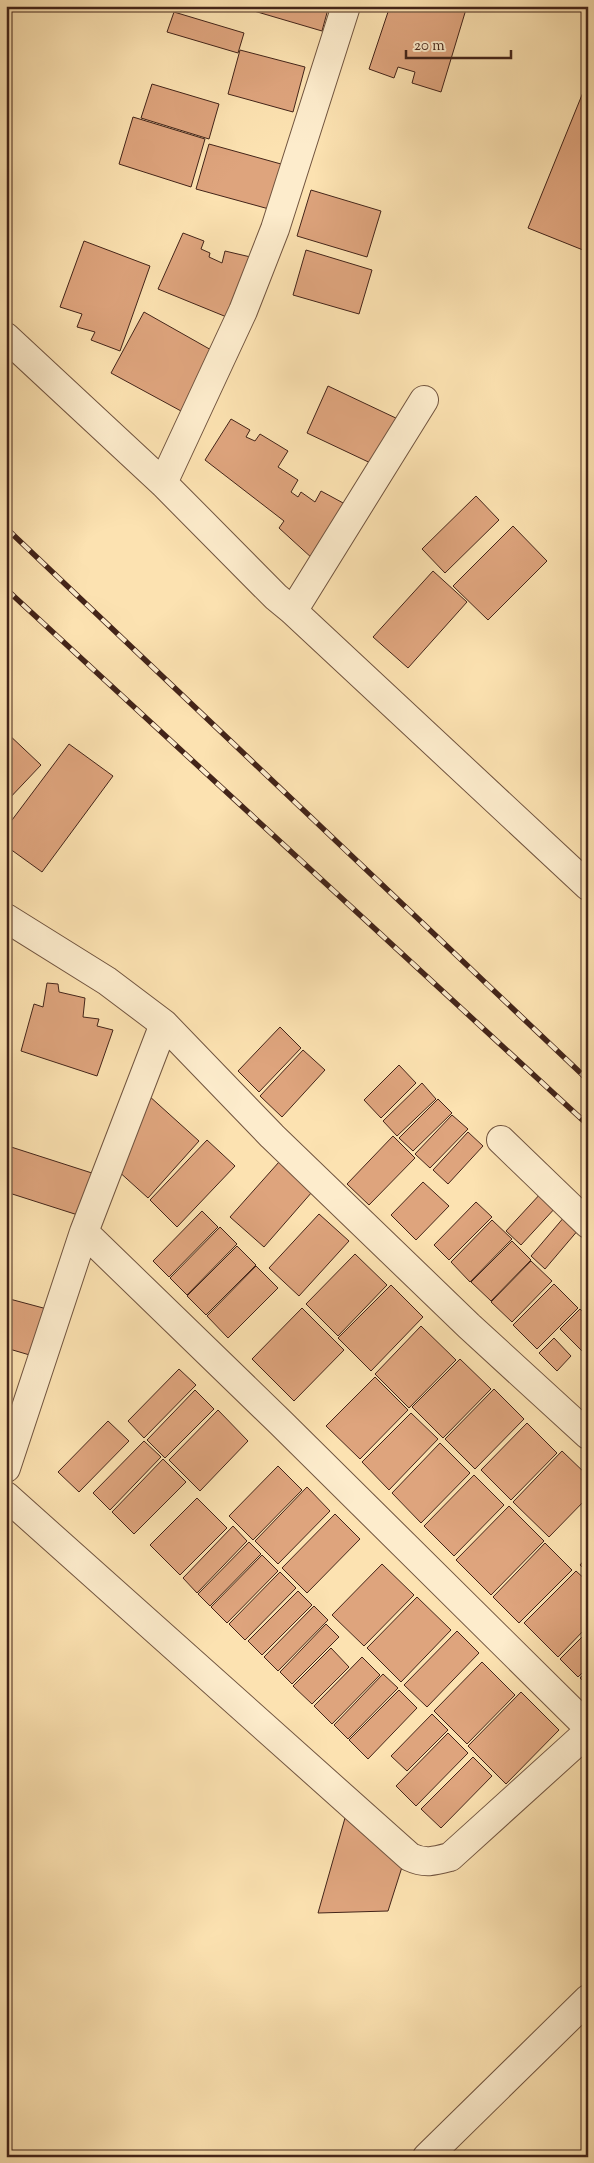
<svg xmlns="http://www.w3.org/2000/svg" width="594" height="2163" viewBox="0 0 594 2163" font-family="'Sorts Mill Goudy',serif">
<rect width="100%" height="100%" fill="#fce2b1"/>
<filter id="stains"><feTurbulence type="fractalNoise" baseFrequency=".004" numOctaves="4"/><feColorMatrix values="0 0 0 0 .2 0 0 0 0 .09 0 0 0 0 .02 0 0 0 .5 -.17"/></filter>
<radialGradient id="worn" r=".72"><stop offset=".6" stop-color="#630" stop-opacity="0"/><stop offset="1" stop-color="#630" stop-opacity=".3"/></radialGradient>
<!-- building -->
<path fill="#dea47d" stroke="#432419" d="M255 6H319L328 9 322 31 254 11Z
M390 6H467L441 92 412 83 415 72 398 67 394 78 369 69Z
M174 12 244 33 238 53 167 32Z
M240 50 305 67 293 112 228 94Z
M588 80V252L528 228Z
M152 84 219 104 209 139 141 118Z
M133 117 205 139 191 187 119 164Z
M209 144 281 164 269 209 196 189Z
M311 190 381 211 367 257 297 236Z
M183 233 204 241 201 249 210 253 209 257 222 263 225 251 259 259 234 320 158 289Z
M84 241 150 266 120 351 91 340 95 332 77 327 82 314 60 307Z
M306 250 372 270 359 314 293 295Z
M144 312 213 351 181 411 111 373Z
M328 386 400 420 379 467 307 433Z
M231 419 250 430 246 437 255 441 260 434 288 451 278 467 298 480 291 492 298 497 301 492 315 502 321 491 345 504 313 559 279 528 284 521 205 460Z
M476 496 499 520 445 573 422 549Z
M513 526 547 561 488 620 453 586Z
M433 571 467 602 408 668 373 637Z
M6 732 41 765 6 802Z
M69 744 113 776 42 872 6 846V828Z
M47 983 58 984 59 992 85 998 83 1017 99 1019 97 1026 113 1030 97 1076 21 1051 34 1004 43 1007Z
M280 1027 301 1048 259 1092 238 1071Z
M303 1050 325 1070 282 1117 260 1096Z
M399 1065 416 1083 381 1118 364 1100Z
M422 1083 436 1099 397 1136 383 1121Z
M148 1095 199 1141 148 1198 116 1169Z
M438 1099 452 1113 413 1151 399 1138Z
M452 1115 468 1129 430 1168 415 1154Z
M468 1132 483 1146 448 1184 433 1170Z
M393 1136 415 1158 369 1205 347 1184Z
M207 1140 235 1166 177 1227 150 1200Z
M8 1146 95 1174 81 1216 6 1192Z
M279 1162 312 1192 264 1247 230 1217Z
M423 1182 449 1206 416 1240 391 1215Z
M542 1192 557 1206 521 1245 506 1231Z
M476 1202 492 1217 449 1260 434 1245Z
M202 1211 218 1227 169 1277 153 1261Z
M319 1214 349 1241 299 1296 269 1268Z
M565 1216 579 1229 545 1269 531 1256Z
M492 1220 512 1239 470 1282 451 1262Z
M220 1227 237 1244 187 1295 170 1278Z
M512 1241 531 1260 491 1301 471 1282Z
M237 1246 256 1265 206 1315 187 1296Z
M355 1254 387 1285 338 1336 306 1304Z
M531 1261 552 1281 512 1322 491 1302Z
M256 1266 278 1288 228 1338 207 1316Z
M554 1284 578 1308 537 1349 513 1325Z
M391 1285 423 1317 371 1371 338 1338Z
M6 1298 47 1309 33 1356 6 1348Z
M302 1308 344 1350 294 1401 252 1359Z
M580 1309 588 1317 587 1356 560 1329Z
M421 1326 456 1360 409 1408 375 1374Z
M554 1338 571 1356 557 1371 539 1353Z
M460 1359 491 1389 443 1438 412 1407Z
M179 1369 196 1385 144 1438 128 1421Z
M375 1377 408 1410 360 1459 326 1426Z
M494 1389 524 1419 475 1469 445 1439Z
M195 1390 214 1409 165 1458 147 1440Z
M218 1410 248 1441 200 1491 169 1460Z
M411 1413 438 1439 389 1490 362 1462Z
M108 1421 129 1441 79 1492 58 1472Z
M527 1423 557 1453 511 1500 481 1470Z
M144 1441 161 1457 110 1510 93 1493Z
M440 1443 470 1473 421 1523 392 1493Z
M562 1451 588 1476V1497L549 1537 513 1502Z
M163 1459 186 1482 134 1534 112 1512Z
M278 1466 302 1490 253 1540 229 1516Z
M474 1475 504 1505 454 1556 424 1526Z
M307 1487 330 1511 278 1564 255 1541Z
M197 1498 227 1528 180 1575 150 1545Z
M509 1506 544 1541 491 1595 456 1560Z
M335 1514 360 1539 307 1593 282 1568Z
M233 1526 247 1541 197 1593 183 1578Z
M249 1542 261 1554 210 1606 198 1594Z
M545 1543 572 1570 519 1623 493 1597Z
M262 1555 278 1571 227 1623 211 1607Z
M588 1556V1573L580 1565Z
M382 1564 414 1595 364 1646 332 1615Z
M576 1571 588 1582V1626L558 1657 524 1623Z
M280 1572 296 1588 245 1640 229 1624Z
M298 1591 312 1605 262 1655 248 1641Z
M417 1597 451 1630 401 1682 367 1648Z
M314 1606 328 1620 278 1671 264 1657Z
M326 1624 339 1637 292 1684 280 1672Z
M457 1631 479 1653 427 1707 404 1685Z
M588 1631V1667L578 1677 560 1659Z
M331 1648 349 1667 312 1704 293 1686Z
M362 1657 380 1675 332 1724 314 1706Z
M482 1662 515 1695 467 1744 434 1711Z
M588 1670V1686L580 1678Z
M383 1674 398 1688 348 1739 334 1725Z
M399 1690 417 1708 368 1759 349 1740Z
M521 1692 559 1730 506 1784 468 1746Z
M432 1714 448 1730 407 1771 391 1756Z
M448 1733 468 1753 416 1806 396 1786Z
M473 1757 492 1776 441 1828 421 1809Z
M345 1818 402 1867 388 1911 318 1913Z"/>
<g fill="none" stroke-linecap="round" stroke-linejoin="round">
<!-- street casing -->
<g stroke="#71543f" stroke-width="30">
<path id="street" d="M6 337 163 483 276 597 293 611 588 886
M163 483 243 311 275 229 346 6
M293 611 424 400
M6 918 107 981 164 1024 272 1136 469 1326 588 1435
M164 1024 84 1232 281 1423 588 1727
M501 1140 588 1224
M6 1468 84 1232
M6 1496 410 1857C425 1864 435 1861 450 1857L588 1732
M427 2157 588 1999"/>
</g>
<!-- street -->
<use href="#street" stroke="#fdeccc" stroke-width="28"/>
<!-- rail casing -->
<g stroke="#432419" stroke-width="5.5">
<path id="rail" d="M6 528 588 1080
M6 589 588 1125"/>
</g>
<!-- rail -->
<use href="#rail" stroke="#fdeccc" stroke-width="4" stroke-dasharray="11" stroke-linecap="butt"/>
</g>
<!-- margin -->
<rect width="594" height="2163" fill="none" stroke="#fce2b1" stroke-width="25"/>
<rect x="8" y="8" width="579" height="2148" fill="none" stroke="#432419" stroke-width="2.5"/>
<rect x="12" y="12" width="569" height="2138" fill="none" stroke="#432419"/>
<!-- scale -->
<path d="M406 50v8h105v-8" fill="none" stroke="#432419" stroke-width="2.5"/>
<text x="414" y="50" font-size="15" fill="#432419" stroke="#fdeccc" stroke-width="4" paint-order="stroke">20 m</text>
<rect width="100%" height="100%" filter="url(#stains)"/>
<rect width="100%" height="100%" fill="url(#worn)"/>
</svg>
